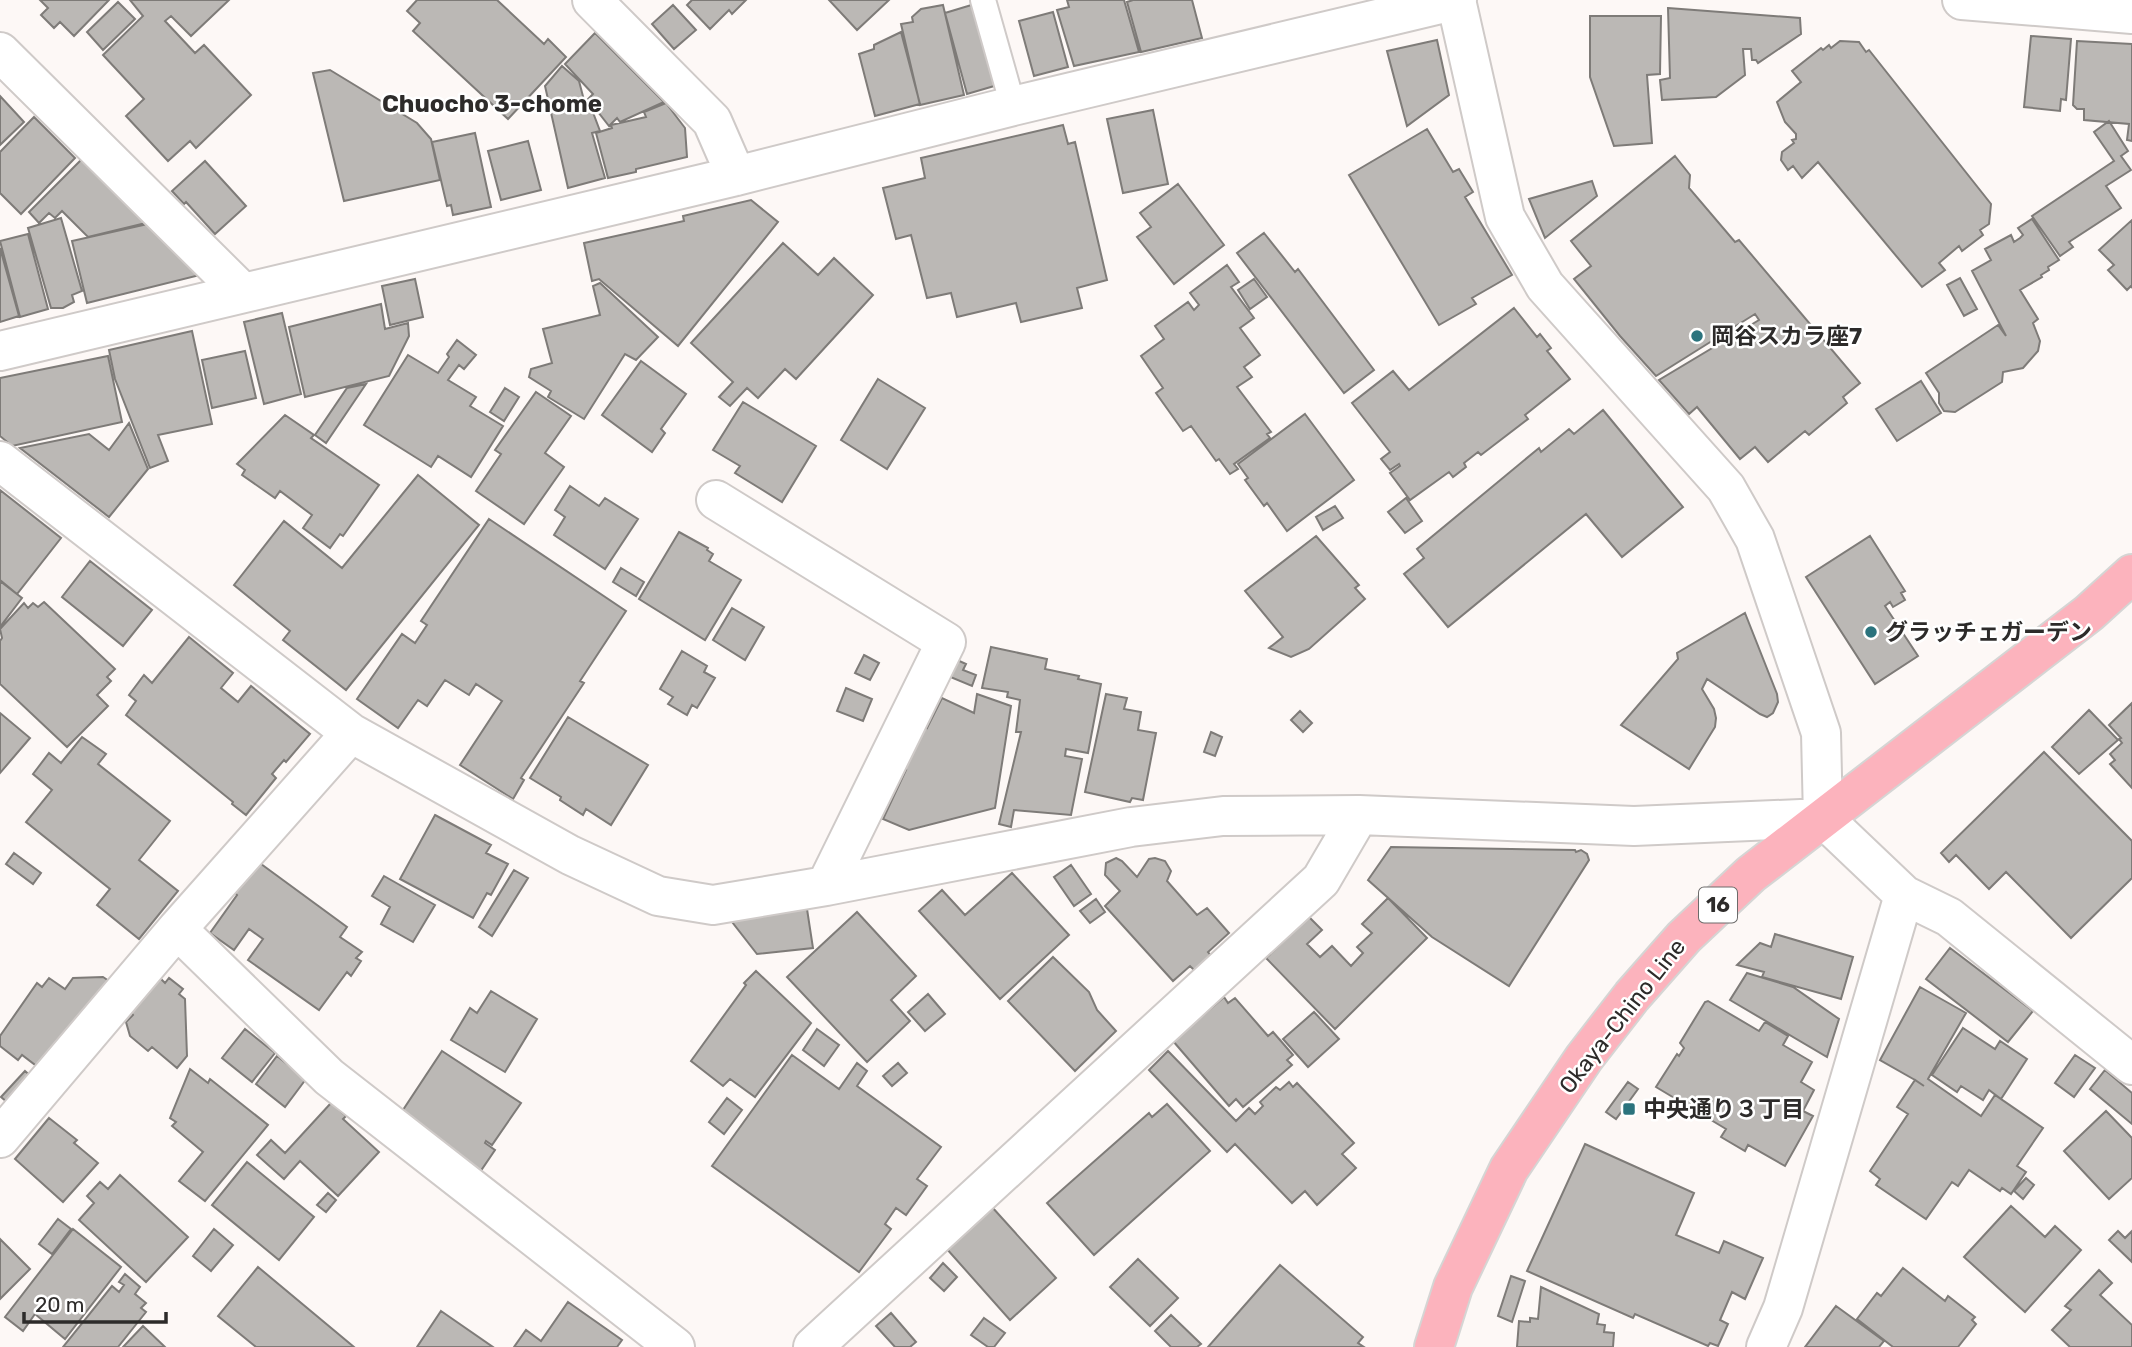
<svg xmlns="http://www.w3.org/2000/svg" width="2132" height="1347" viewBox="0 0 2132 1347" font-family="Rubik,'Noto Sans JP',sans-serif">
<rect width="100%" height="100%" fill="#fdf8f6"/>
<!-- building -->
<path fill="#bbb8b5" stroke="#7e7b78" stroke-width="2" d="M40 0H109L74 36 60 22 54 28 41 15 48 8Z
M130 0H229L191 36 171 16 165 21 195 53 204 45 251 95 196 148 190 141 168 161 126 116 144 99 103 55 143 16Z
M417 0H497L544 44 548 39 566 57 508 119 413 31 420 23 407 11Z
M692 0H746L732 14 729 10 710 29 687 5Z
M829 0H889L857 30Z
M1067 0H1124L1139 52 1074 66 1057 10 1069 7Z
M1133 0H1192L1202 38 1141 52 1127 2Z
M118 2 135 19 103 50 87 32Z
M978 3 1001 84 967 94 945 13Z
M673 5 696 30 674 49 652 24Z
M943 5 964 95 920 105 901 24 913 22 912 17 921 9Z
M1668 8 1800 18 1801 34 1758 63 1756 60H1752L1751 49H1743L1745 75 1716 97 1662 100 1660 80 1670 78Z
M1053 12 1068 67 1034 76 1019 21Z
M1590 16H1661L1660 74 1647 75 1652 143 1614 146 1590 77Z
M901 32 920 104 875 116 859 54 874 49V45Z
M595 33 664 102 620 122 617 118 609 126 588 99 593 94 565 64Z
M2031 36 2071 39 2066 100 2061 99 2060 111 2024 107Z
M1437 40 1449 95 1407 126 1387 51Z
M1840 41 1859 42 1866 52 1869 50 1991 204 1989 224 1980 230 1983 235 1962 251 1959 246 1939 263 1945 270 1922 287 1818 162 1802 178 1793 166 1788 170 1781 160 1782 152 1794 143 1792 140 1796 139V134L1785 122 1777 102 1801 82 1792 71 1821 48 1823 50 1829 45 1831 48Z
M2077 41 2132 44V141L2127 140 2129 124 2084 120V109H2077L2073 105Z
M562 66 579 81 585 104 589 102 600 131 592 133 605 178 568 188 545 86Z
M330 70 417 123 431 139 440 180 344 201 313 73Z
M0 96 24 122 0 145Z
M666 103 685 128 687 157 636 169V172L608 178 596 133 612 128 611 125 646 117 644 112Z
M1153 110 1168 184 1123 193 1107 119Z
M34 117 75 158 21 214 0 193V152Z
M2109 121 2128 151 2121 156 2131 170 2106 186 2121 208 2069 242 2073 247 2060 256 2032 216 2114 161 2094 132Z
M1063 125 1068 144 1075 142 1107 280 1077 288 1082 308 1021 322 1016 303 957 317 951 293 927 298 911 235 896 239 883 188 925 178 921 158Z
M1427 129 1453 172 1459 169 1473 192 1465 197 1512 275 1472 298 1476 304 1439 325 1349 175Z
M475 133 491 207 453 215 451 205 447 206 432 142Z
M528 141 541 190 501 200 488 151Z
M85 156 150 222 88 237 62 211 55 218 49 213 39 223 29 212Z
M1675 156 1690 175 1689 188 1735 242 1739 240 1860 383 1843 397 1847 403 1809 435 1805 431 1768 462 1755 447 1740 459 1697 407 1689 414 1659 380 1759 320 1755 314 1656 376 1620 336 1574 279 1591 266 1571 241Z
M205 161 246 206 215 234 186 202 184 204 172 191Z
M1592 181 1597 196 1545 238 1529 199Z
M1178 184 1224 245 1174 284 1137 237 1151 227 1140 213Z
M751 200 778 222 678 346 599 279 592 281 584 243 684 221 683 216Z
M61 218 82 291 72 295 74 302 63 308H51L28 228Z
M2032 219 2059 260 2048 267 2049 270 2041 275 2042 277 2020 290 2038 319 2033 323 2040 341 2038 351 2023 368 2003 372 2002 382 1955 412 1944 411 1939 403V393L1926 373 1998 325 2006 336 1972 271 1991 260 1985 249 2011 235 2014 242 2020 238 2023 235 2018 228Z
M2132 220V288L2131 286 2127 290 2108 270 2114 265 2099 250Z
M161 221 208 273 87 303 72 241Z
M1264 233 1295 272 1298 269 1374 370 1344 393 1237 253Z
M28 234 48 309 20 317 0 241Z
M783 243 818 275 834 258 873 295 796 379 785 369 758 398 747 388 730 406 719 397 733 382 691 343Z
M0 248 19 316 0 322Z
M1227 265 1239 282 1231 287 1254 318 1240 328 1260 355 1244 367 1252 377 1237 387 1271 432 1267 434 1270 438 1234 464 1238 469 1230 474 1219 459 1216 461 1191 426 1183 431 1156 393 1163 388 1141 356 1164 339 1155 326 1188 302 1194 310 1199 305 1190 293Z
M1960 278 1977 309 1964 316 1947 285Z
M415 279 423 317 390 325 382 286Z
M1254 279 1267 297 1250 309 1238 290Z
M600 283 658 337 636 360 625 354 584 419 548 397 551 391 529 377 531 369 552 363 543 329 600 315 593 286Z
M381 304 385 329 408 323 409 336 389 376 305 397 289 327Z
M1514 308 1537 337 1540 334 1551 348 1547 351 1570 379 1525 415 1528 419 1481 455 1478 452 1464 463 1466 467 1453 477 1449 472 1410 500 1390 473 1400 466 1399 464 1390 470 1381 459 1390 452 1352 403 1393 371 1409 390Z
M282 313 301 394 264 404 244 322Z
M192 331 212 424 158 435 168 461 150 468 115 379 109 350Z
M457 340 476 355 464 369 459 365 448 380 476 397 470 406 503 426 471 477 438 456 431 467 364 425 408 355 438 373 449 357 447 354Z
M245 351 256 398 212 408 202 360Z
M108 356 122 422 12 446 0 436V378Z
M641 361 686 394 661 429 665 433 652 452 602 415Z
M878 379 925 408 887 469 841 440Z
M1921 381 1941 413 1897 441 1876 409Z
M366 384 326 443 315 435 347 388Z
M505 388 519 397 504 421 490 412Z
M536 392 571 416 545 453 564 467 524 524 476 491 501 454 495 450Z
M743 402 816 446 782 502 735 473 740 466 713 450Z
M1603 410 1683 507 1622 557 1586 514 1448 627 1404 574 1424 558 1417 549 1539 448 1541 452 1569 429 1574 434Z
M1305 414 1354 480 1287 531 1267 503 1264 506 1245 480 1248 478 1238 464Z
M285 415 314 435 311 438 379 485 343 536 340 534 330 548 303 528 312 515 280 491 275 498 242 475 245 470 237 464Z
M129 423 148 469 109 517 20 448 89 434 109 450Z
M418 475 479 525 346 690 283 640 290 631 234 585 284 521 342 568Z
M570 486 599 506 605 498 638 519 605 569 554 535 565 517 555 510Z
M0 490 61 538 17 594 0 580Z
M1406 498 1422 521 1405 533 1388 512Z
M1335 506 1343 518 1323 530 1316 517Z
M489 519 626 611 580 681 584 683 521 778 524 780 513 799 460 765 502 701 476 684 469 695 445 680 427 706 418 700 398 728 357 699 402 634 415 643 427 625 421 621Z
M679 532 708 548 707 550 713 554 709 561 741 580 705 640 639 599Z
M1316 536 1359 585 1355 588 1365 599 1309 649 1291 657 1269 648 1283 637 1245 591Z
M1870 536 1905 591 1901 593 1905 600 1893 607 1890 602 1885 606 1918 656 1875 684 1806 577Z
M90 561 152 610 123 646 62 597Z
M621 568 644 582 636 596 613 582Z
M0 581 22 598 0 627Z
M44 602 115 669 107 677 111 681 97 695 108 706 67 747 0 684V641L2 638 0 629 24 603 28 608 33 603 38 607Z
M732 608 764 627 745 660 713 640Z
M1745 613 1777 694 1778 702 1773 713 1767 717 1760 714 1707 679 1702 689 1714 709 1716 718 1715 727 1689 769 1621 725 1678 659 1677 653Z
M189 637 233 673 221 688 238 702 251 686 310 734 286 762 284 760 272 774 276 778 246 815 232 804 233 802 126 715 136 701 129 695 144 675 152 683Z
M991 647 1047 659 1045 669 1079 676 1078 679 1101 684 1088 753 1066 749 1065 756 1082 759 1071 815 1014 810 1011 827 999 824 1021 732H1016L1020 700 1007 697 1008 692 982 688Z
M682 651 707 666 704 672 715 678 697 708 692 705 687 715 668 704 673 697 660 689Z
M864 655 879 663 870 680 855 673Z
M955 659 966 664 963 670 976 675 972 686 948 676Z
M846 688 872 699 863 721 837 711Z
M977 694 1011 706 995 808 909 830 883 819 906 770 902 768 922 725 927 728 942 698 974 713Z
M1106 694 1127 698 1124 709 1141 712 1138 730 1156 733 1143 800 1132 798 1130 802 1085 792Z
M2132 703V788L2110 764 2115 760 2110 754 2122 743 2119 739 2121 738 2109 725Z
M2089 710 2118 740 2079 774 2052 747Z
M1300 711 1312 723 1303 732 1291 720Z
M0 713 30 738 0 773Z
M568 717 648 765 611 825 586 809 583 815 560 800 561 797 530 778Z
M1211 732 1222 737 1215 756 1204 752Z
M82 737 106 754 98 764 170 821 139 860 178 891 139 939 97 905 110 889 26 822 52 790 33 774 49 753 61 763Z
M2044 752 2132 841V878L2071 938 2006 872 1989 889 1956 855 1949 862 1941 853Z
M435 815 491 845 486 853 508 864 491 895 487 893 473 918 400 879Z
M1391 847 1575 850 1576 852 1581 850 1587 854 1589 860 1509 986 1432 937 1368 880Z
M14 853 41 873 33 884 6 864Z
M1116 858 1122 861 1137 877 1149 859 1155 858 1165 861 1171 871 1167 881 1197 915 1207 908 1229 933 1208 952 1212 957 1195 971 1190 966 1173 981 1105 906 1120 891 1105 875 1106 863Z
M257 861 347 927 340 937 362 952 356 958 361 961 351 976 347 972 319 1010 248 960 263 939 249 929 234 950 210 933 237 895 234 892Z
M1071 865 1091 894 1074 906 1054 877Z
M514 870 528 878 492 936 479 927Z
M1012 873 1069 935 1000 999 919 911 942 890 965 915Z
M384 876 435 905 413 942 381 924 390 907 372 896Z
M1388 898 1427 938 1335 1029 1266 958 1309 917 1322 930 1307 944 1320 957 1332 946 1351 966 1363 953 1357 947 1372 933 1362 924Z
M1096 899 1105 912 1090 923 1080 911Z
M807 909 813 948 757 954 729 918Z
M857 912 916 976 891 1000 910 1021 867 1062 787 977Z
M1775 934 1853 957 1841 999 1762 977 1764 972 1737 965 1760 943 1771 947Z
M1950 948 2033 1011 2008 1042 1926 979Z
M1053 957 1089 992 1097 1010 1116 1031 1075 1071 1008 1001Z
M756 971 811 1023 755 1097 730 1079 723 1086 691 1061 746 985 744 983Z
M1747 973 1793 987 1839 1019 1827 1057 1730 1000Z
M103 977 118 987 47 1074 22 1055 18 1060 0 1046V1036L37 983 42 987 49 978 65 989 73 978Z
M159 977 165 983 169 978 183 989 179 994 185 999 187 1056 177 1068 152 1047 148 1051 130 1036 126 1022 133 1015 130 1011Z
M1920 987 1966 1013 1928 1079 1981 1116 1995 1095 2043 1128 2017 1166 2026 1172 2011 1194 2002 1188 2000 1191 1969 1170 1958 1186 1952 1182 1926 1219 1876 1185 1880 1179 1870 1171 1908 1114 1897 1107 1915 1080 1924 1086 1915 1080 1880 1060Z
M491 991 537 1019 505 1072 451 1040 470 1008 477 1013Z
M928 994 945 1014 925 1031 908 1012Z
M1224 997 1228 1003 1235 998 1268 1036 1273 1032 1293 1055 1287 1060 1292 1065 1243 1107 1236 1099 1229 1106 1173 1041Z
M1708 1001 1759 1031 1765 1022 1788 1036 1783 1045 1812 1062 1801 1082 1814 1090 1803 1111 1813 1116 1785 1166 1748 1145 1745 1151 1721 1137 1726 1129 1656 1087 1677 1054 1679 1056 1684 1048 1680 1043 1705 1002Z
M1314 1012 1339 1039 1308 1067 1283 1039Z
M1963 1028 1995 1049 2000 1041 2027 1059 2001 1099 1989 1090 1983 1100 1961 1086 1957 1092 1932 1075Z
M245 1029 275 1053 252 1082 222 1058Z
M817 1029 839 1045 824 1066 803 1050Z
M442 1051 521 1103 492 1145 486 1141 485 1143 495 1150 480 1172 399 1116Z
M1168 1051 1236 1121 1249 1108 1255 1114 1263 1106 1260 1102 1276 1087 1280 1090 1289 1082 1293 1087 1297 1083 1354 1143 1342 1154 1356 1168 1317 1205 1305 1191 1292 1203 1235 1144 1227 1152 1149 1070Z
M792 1055 839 1089 857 1063 867 1071 857 1086 941 1147 917 1179 927 1186 906 1215 896 1208 885 1224 891 1229 859 1272 712 1166Z
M2075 1055 2095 1068 2074 1097 2055 1083Z
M277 1056 306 1079 285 1107 256 1084Z
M898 1063 907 1073 892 1086 883 1076Z
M190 1069 208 1083 210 1079 268 1125 205 1201 179 1181 203 1152 172 1126 176 1122 170 1118Z
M2105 1070 2132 1093V1124L2090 1089Z
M25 1071 41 1085 7 1102 1 1097Z
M1628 1082 1638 1089 1616 1119 1606 1112Z
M727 1098 742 1110 724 1134 709 1122Z
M331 1103 346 1116 343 1119 379 1152 338 1196 300 1161 284 1179 257 1155 271 1140 285 1153Z
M1167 1104 1210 1151 1094 1255 1047 1203 1149 1113 1152 1117Z
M2106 1111 2132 1138V1178L2109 1199 2064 1151Z
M49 1118 77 1140 74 1143 98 1163 63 1202 15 1159Z
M1585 1144 1694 1193 1676 1235 1719 1253 1724 1241 1763 1258 1745 1299 1732 1292 1720 1320 1728 1324 1718 1346 1710 1343 1708 1346 1635 1314 1633 1318 1527 1271Z
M247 1162 314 1217 279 1260 212 1205Z
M120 1175 188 1237 146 1282 79 1220 94 1203 87 1196 100 1182 108 1189Z
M2026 1178 2034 1185 2023 1199 2014 1191Z
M328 1193 336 1200 326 1212 317 1205Z
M2011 1206 2045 1237 2055 1226 2081 1250 2025 1312 1964 1257Z
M992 1207 1056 1278 1010 1320 946 1248Z
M58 1219 71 1229 52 1254 39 1244Z
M73 1229 121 1267 65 1339 35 1314 23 1331 5 1317Z
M214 1229 233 1245 211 1271 193 1256Z
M2118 1231 2125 1238 2132 1231V1262L2109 1240Z
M0 1239 30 1269 0 1299Z
M1138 1259 1178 1298 1150 1326 1110 1287Z
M943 1263 957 1277 944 1291 930 1278Z
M1280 1265 1363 1337 1358 1343 1364 1347H1208Z
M258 1267 354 1347H256L218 1316Z
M1903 1268 1945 1301 1948 1296 1975 1317 1972 1320 1976 1324 1958 1347H1893L1857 1319 1877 1293 1881 1296Z
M2099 1270 2112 1283 2100 1295 2132 1325V1347H2070L2052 1330 2071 1310 2065 1306Z
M125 1274 140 1287 135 1294 146 1303 141 1308 146 1312 118 1347H63L112 1286 119 1292 124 1285 119 1282Z
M1511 1276 1525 1281 1512 1322 1498 1316Z
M1541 1287 1599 1314 1597 1324 1605 1325 1604 1332 1614 1333 1613 1347H1517L1519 1321 1530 1322V1318L1538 1319Z
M568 1302 622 1340 617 1347H514L526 1330 541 1341Z
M1836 1306 1884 1341 1879 1347H1805Z
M441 1311 493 1347H417Z
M891 1313 916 1342 910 1347H895L876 1326Z
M1171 1315 1201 1344 1197 1347H1171L1155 1331Z
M984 1318 1005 1333 994 1347H988L971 1335Z
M143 1326 165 1347H123Z"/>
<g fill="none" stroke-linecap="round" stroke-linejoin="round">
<!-- lane casing -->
<g stroke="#cfcac8" stroke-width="28">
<path id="lane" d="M983 0 1013 106"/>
</g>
<!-- street casing -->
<g stroke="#cfcac8" stroke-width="42">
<path id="street" d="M592 0 712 121 736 176
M1456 0 1505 217 1545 286 1726 488 1755 539 1821 733 1823 818 1904 895 1949 917 2132 1065
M1962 0 2132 14
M0 52 242 292
M0 351 736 176 1013 106 1457 0
M0 461 351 733 570 855 658 896 713 905 826 886 1131 827 1223 816 1359 815 1634 826 1823 818
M716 500 946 642 826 886
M177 929 329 1077 675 1347
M0 1138 177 929 351 733
M813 1347 1321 880 1359 815
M1766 1347 1783 1308 1904 895"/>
</g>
<!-- primary casing -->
<g stroke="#d5d5d4" stroke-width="42">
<path id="primary" d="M1434 1347 1453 1287 1509 1169 1584 1058 1632 996 1684 937 1751 874 2089 613 2132 574"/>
</g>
<!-- lane -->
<use href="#lane" stroke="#fff" stroke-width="24"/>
<!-- street -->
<use href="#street" stroke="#fff" stroke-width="38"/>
<!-- primary -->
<use href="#primary" stroke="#fcb3bd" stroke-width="38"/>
</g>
<!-- markers -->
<g fill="#2b737d" stroke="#fff" stroke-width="2.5">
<circle cx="1697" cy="336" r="7"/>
<circle cx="1871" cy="632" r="7"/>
<rect x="1622" y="1102" width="14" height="14" rx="3.5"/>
</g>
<g text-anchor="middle" stroke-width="5" stroke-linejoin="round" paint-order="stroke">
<!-- shield labels -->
<rect fill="#fff" stroke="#6c6b6a" stroke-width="2" x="1699" y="887.5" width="38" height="35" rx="5"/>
<g font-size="21" font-weight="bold" fill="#2d2b2a">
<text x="1718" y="912">16</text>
</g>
<!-- poi labels -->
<g font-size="23" font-weight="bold" fill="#2d2b2a" stroke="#fff" text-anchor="start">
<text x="1711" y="344">岡谷スカラ座7</text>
<text x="1885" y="640">グラッチェガーデン</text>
<text x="1643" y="1117">中央通り３丁目</text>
</g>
<!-- street labels -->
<g font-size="23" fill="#2d2b2a" stroke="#fff">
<text transform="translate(1622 1016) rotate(-52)" y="8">Okaya-Chino Line</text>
</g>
<!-- neighbourhood labels -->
<g font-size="24" font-weight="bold" fill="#2d2b2a" stroke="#fff">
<text x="492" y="112">Chuocho 3-chome</text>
</g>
</g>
<!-- scale -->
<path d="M24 1312v10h142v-10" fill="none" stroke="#2d2b2a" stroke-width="3.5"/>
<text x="35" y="1312" font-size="21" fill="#2d2b2a" stroke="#ffffff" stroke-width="5" paint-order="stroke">20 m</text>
</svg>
